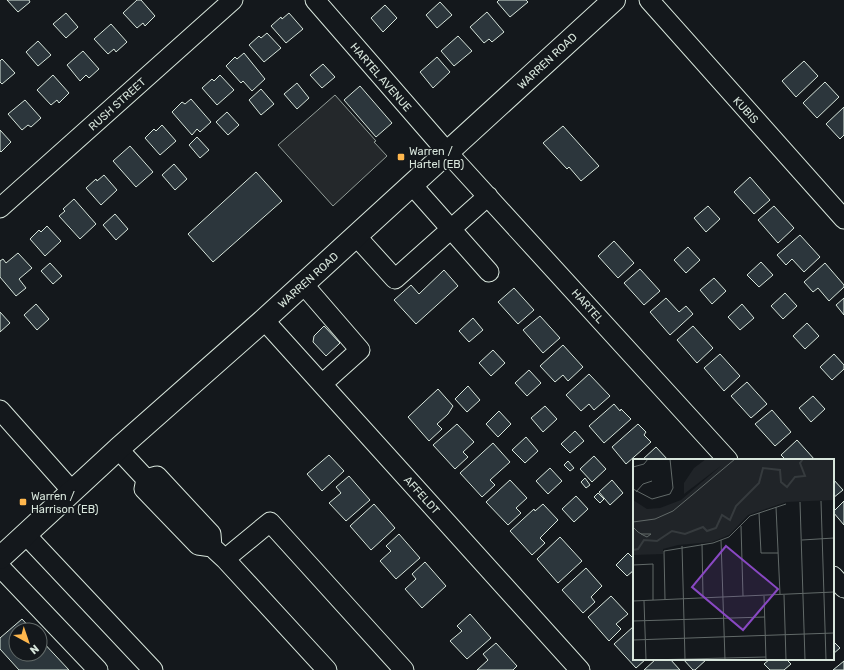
<svg xmlns="http://www.w3.org/2000/svg" width="844" height="670" viewBox="0 0 844 670" font-family="Rubik,sans-serif">
<rect width="100%" height="100%" fill="#14181c"/>
<!-- parking -->
<path fill="#24282b" stroke="#939e99" d="M335 95 376 141 374 142 387 156 333 206 278 145Z"/>
<!-- building -->
<path fill="#2c363c" stroke="#d8e6dc" d="M7 0H29L30 2 18 12Z
M137 0H141L155 16 145 26 143 23 137 28 123 13Z
M499 0H526L528 2 510 17 497 2Z
M440 2 452 15 437 28 426 15Z
M385 5 397 18 383 32 371 18Z
M487 12 504 32 492 42 489 39 484 43 470 27Z
M66 13 78 27 66 38 53 24Z
M289 13 303 29 286 43 271 26 281 17 282 19Z
M111 24 127 42 116 52 114 49 108 54 94 39Z
M267 33 281 48 264 62 249 45 259 36 261 38Z
M458 36 472 51 454 66 441 51Z
M38 41 51 55 38 66 26 52Z
M83 51 99 69 89 78 86 75 80 81 67 65Z
M244 53 265 79 252 91 243 81 241 83 226 66 235 57 237 59Z
M437 57 450 72 433 88 420 72Z
M2 59 15 73 2 84 0 82V61Z
M804 61 818 76 796 97 782 81Z
M323 64 335 77 322 88 310 75Z
M53 75 69 93 59 103 57 100 51 105 37 90Z
M220 75 234 90 217 105 202 88 212 79 214 81Z
M825 82 839 97 817 118 803 103Z
M297 83 309 98 297 109 284 94Z
M360 86 392 123 376 137 344 100Z
M261 89 274 104 261 115 249 100Z
M191 99 211 122 200 132 197 129 192 135 172 112 182 102 185 104Z
M25 100 41 118 31 127 28 125 22 130 8 114Z
M844 107V135L840 139 826 124Z
M227 112 239 125 228 135 216 122Z
M162 125 176 141 160 155 145 138 154 129 156 131Z
M563 126 599 166 581 181 569 167 567 169 543 143Z
M0 130 11 142 1 152 0 151Z
M197 137 209 150 200 158 189 145Z
M130 146 153 172 136 187 113 161Z
M174 164 187 179 175 190 162 175Z
M256 172 282 201 213 262 188 234Z
M104 175 117 190 101 205 86 188 96 179 97 181Z
M750 177 770 200 754 214 734 192Z
M74 199 96 224 80 239 59 216 65 211 63 209Z
M708 206 720 219 706 232 694 218Z
M774 206 794 228 778 243 758 220Z
M115 214 128 229 116 240 103 225Z
M47 226 61 241 45 256 30 239 39 230 41 232Z
M800 235 820 257 804 272 792 259 786 265 777 255Z
M614 241 634 263 618 278 598 256Z
M688 247 700 260 686 273 674 260Z
M18 253 32 268 19 279 26 288 16 296 0 277V261L3 259 6 263Z
M761 262 773 275 759 287 747 275Z
M50 263 62 276 53 284 41 271Z
M825 263 844 285V287L829 301 818 288 813 292 804 282Z
M640 269 660 291 644 305 624 283Z
M444 270 458 286 416 324 394 300 411 285 419 294Z
M714 278 726 291 712 304 700 290Z
M514 288 534 310 518 324 498 302Z
M785 293 797 306 783 319 771 306Z
M666 298 679 312 686 306 693 314 670 335 650 312Z
M844 298V315L836 305Z
M36 304 49 319 37 330 24 315Z
M742 304 754 318 740 330 728 317Z
M0 312 10 323 0 332Z
M540 316 560 338 543 353 523 330Z
M473 318 483 330 469 342 459 331Z
M807 323 819 336 805 349 793 336Z
M324 326 340 343 326 356 313 342 314 336Z
M693 326 713 348 697 363 677 340Z
M563 345 583 367 568 381 563 375 555 382 540 366Z
M493 350 505 363 491 376 479 363Z
M720 354 740 376 724 391 704 368Z
M834 354 844 365V369L832 380 820 367Z
M529 370 541 383 527 396 515 383Z
M589 374 610 396 594 410 589 404 581 411 566 395Z
M747 382 767 404 751 418 731 396Z
M468 386 480 400 467 412 455 399Z
M438 389 453 406 448 414 437 424 442 429 429 441 408 417Z
M813 396 825 409 811 422 799 408Z
M614 404 620 411 621 409 631 419 604 443 589 426Z
M545 406 557 419 543 432 531 418Z
M772 410 791 432 775 446 755 424Z
M499 411 511 424 498 437 486 424Z
M457 424 474 442 463 452 468 457 455 469 433 445Z
M638 424 646 432 644 435 651 442 626 464 612 447Z
M575 431 584 441 570 453 561 444Z
M526 437 538 451 525 463 512 450Z
M797 440 815 460H786L781 455Z
M493 443 510 462 490 480 495 485 482 497 460 473Z
M656 447 668 460H642Z
M329 455 344 471 322 491 307 474Z
M594 456 606 469 592 482 580 469Z
M568 461 574 468 570 471 564 465Z
M550 468 562 481 548 494 536 481Z
M349 476 370 500 346 521 329 503 341 493 336 487Z
M585 478 590 485 586 488 581 482Z
M833 479 843 490 833 498Z
M510 480 527 498 516 508 521 513 508 525 486 502Z
M612 480 623 493 610 505 599 492Z
M598 493 604 499 600 503 594 497Z
M576 496 588 509 574 522 562 509Z
M844 501V525L833 512Z
M374 504 395 528 371 550 350 526Z
M543 504 558 520 540 538 545 543 532 555 510 531 534 509 535 511Z
M399 534 420 558 396 579 380 561 391 551 386 546Z
M560 537 582 561 558 583 537 559Z
M628 553 634 559V570L627 576 616 565Z
M425 562 446 586 422 608 405 589 416 579 412 574Z
M586 568 602 586 591 597 595 602 583 613 562 590Z
M611 596 628 614 616 624 621 629 609 641 588 617Z
M470 614 491 638 467 659 450 641 462 631 457 626Z
M22 619 32 630H16V654H40V639L69 670H19L0 649V638Z
M634 626V659H646L636 668 614 644Z
M833 641 840 648 833 654Z
M496 643 517 666 513 670H477L488 660 483 654Z
M656 659H670L680 670H644Z
M683 659H707L695 670H693Z
M770 659H786L791 664 784 670H770L764 664Z
M844 661V670H833Z"/>
<g fill="none" stroke-linecap="round" stroke-linejoin="round">
<!-- minor casing -->
<g stroke="#d8e6dc" stroke-width="21">
<path id="minor" d="M315 0 448 153 728 460
M649 0 844 219
M412 185 489 272
M0 208 233 0
M356 236 395 279 488 196
M303 284 360 350 322 384
M264 320 580 670
M0 410 72 491
M118 449 146 479
M146 479 144 489 198 545 212 547 225 559 327 670
M146 479 157 476 211 534 212 547
M25 534 153 670
M225 559 270 522 404 670
M0 567 98 670
M833 576 844 588"/>
</g>
<!-- major casing -->
<g stroke="#d8e6dc" stroke-width="24">
<path id="major" d="M0 558 118 449 264 320 614 0"/>
</g>
<!-- minor -->
<use href="#minor" stroke="#14181c" stroke-width="19"/>
<!-- major -->
<use href="#major" stroke="#14181c" stroke-width="22"/>
</g>
<!-- markers -->
<g fill="#ffb74d" stroke="#14181c" stroke-width="1.5">
<rect x="397" y="153" width="8" height="8" rx="2"/>
<rect x="19" y="498" width="8" height="8" rx="2"/>
</g>
<g text-anchor="middle" stroke-width="3" stroke-linejoin="round" paint-order="stroke">
<!-- street labels -->
<g font-size="11" fill="#d8e6dc" stroke="#14181c">
<text transform="translate(547 61) rotate(-43)" y="4">WARREN ROAD</text>
<text transform="translate(381 77) rotate(49)" y="4">HARTEL AVENUE</text>
<text transform="translate(117 104) rotate(-42)" y="4">RUSH STREET</text>
<text transform="translate(746 110) rotate(48)" y="4">KUBIS</text>
<text transform="translate(308 280) rotate(-42)" y="4">WARREN ROAD</text>
<text transform="translate(588 306) rotate(48)" y="4">HARTEL</text>
<text transform="translate(422 495) rotate(48)" y="4">AFFELDT</text>
</g>
<!-- poi labels -->
<g font-size="11" fill="#d8e6dc" stroke="#14181c" text-anchor="start">
<text x="409" y="155">Warren /<tspan x="409" dy="13">Hartel (EB)</tspan></text>
<text x="31" y="500">Warren /<tspan x="31" dy="13">Harrison (EB)</tspan></text>
</g>
</g>
<!-- overview -->
<g transform="translate(633 459)">
<rect width="201" height="201" fill="#14181c"/>
<path d="M73 0H201V41L153 43 115 56 96 76 79 83 45 86 30 90V95L0 96V41L14 50 27 49 48 41 89 6 51 35V24L61 9Z" fill="#202428"/>
<path fill="none" stroke="#363b3e" stroke-width="2" d="M0 91 5 90 11 81 24 82 39 72 52 75 70 68 74 72 83 69 89 56 97 61 103 47 126 24 130 9 147 11 148 23 154 28 162 18 172 17 167 4 170 0"/>
<path fill="none" stroke="#626a69" stroke-width="1" d="M0 8 11 5 15 0M0 30 19 40 37 35 40 29 37 0M3 33 10 25 19 22M188 42 193 201M167 43 172 201M143 48 147 135M126 54 128 94H145M0 63 22 60 40 52 102 0M108 67 110 137M0 68 5 73 10 76 14 78 18 75H8M88 81 92 201M169 81 201 79M69 85 70 138M49 87 52 200M0 106 20 105V141M151 136 153 201M131 137 133 201M32 141 31 92 80 84 96 78 117 57 153 45M0 142 201 133M11 142 13 201M0 162 132 158M0 181 201 174M15 201 133 198"/>
<path fill="#8948c3" fill-opacity="0.15" stroke="#8948c3" stroke-width="2" d="M93 87 145 130 110 171 59 128Z"/>
<rect width="201" height="201" fill="none" stroke="#d8e6dc" stroke-width="2"/>
</g>
<!-- north arrow -->
<g transform="translate(28 642) rotate(140)"><circle r="19" fill="#14181c" stroke="#626a69"/>
<path d="M0-3L7 15L0 10L-7 15Z" fill="#ffb74d"/>
<text y="-6" font-size="11" font-weight="bold" text-anchor="middle" fill="#d8e6dc">N</text>
</g>
</svg>
